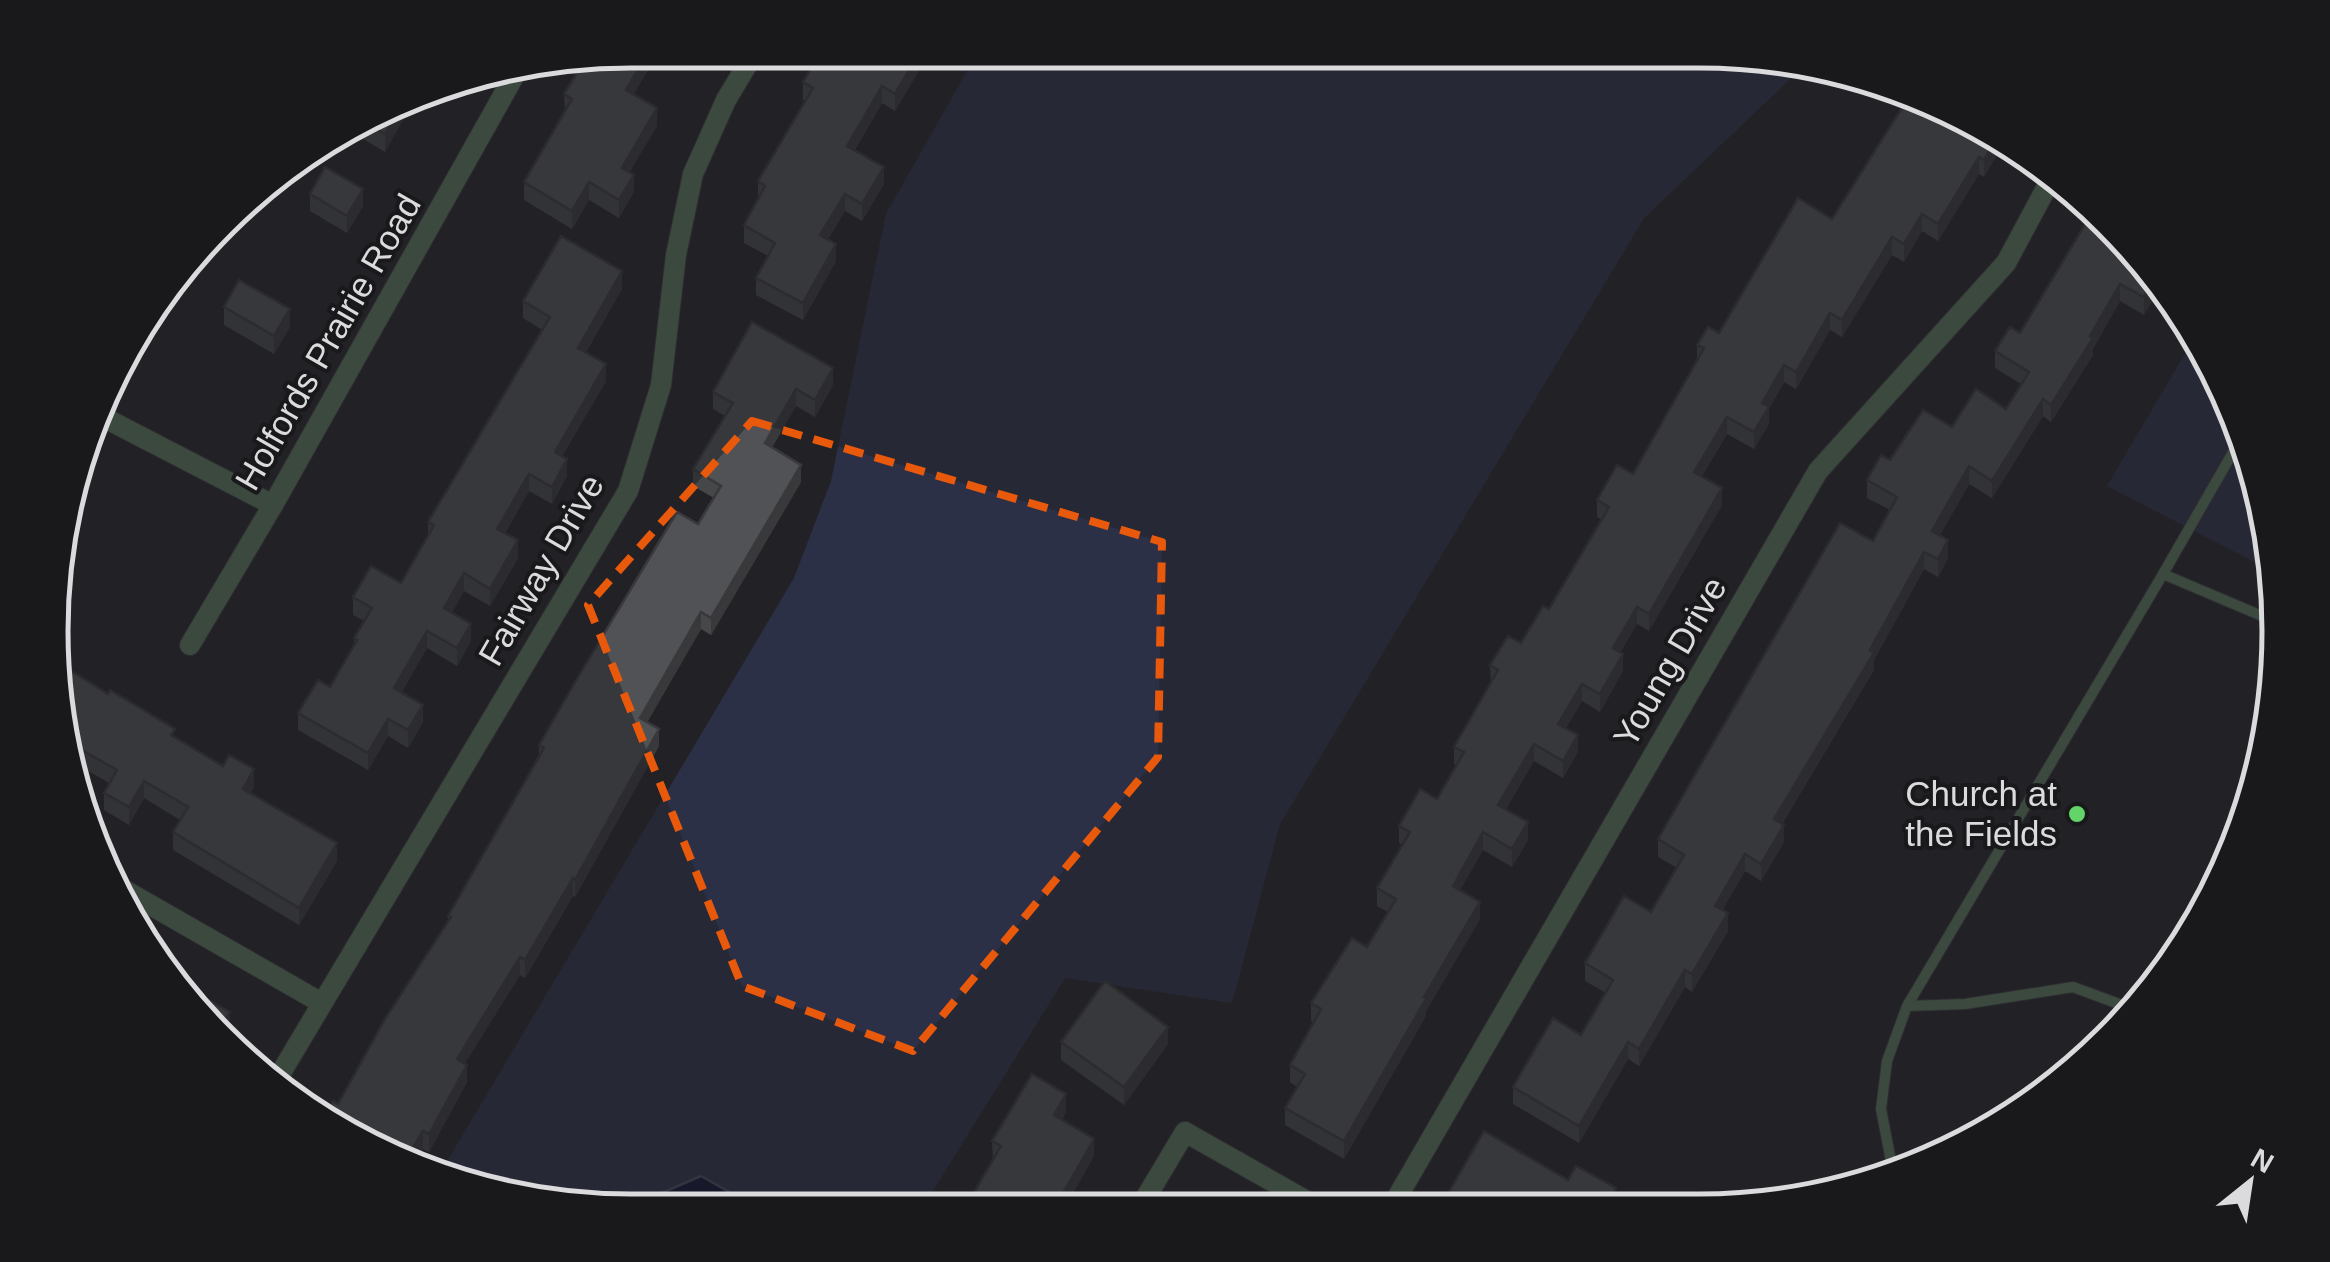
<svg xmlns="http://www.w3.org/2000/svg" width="2330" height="1262" viewBox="0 0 2330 1262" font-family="Helvetica,sans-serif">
<rect width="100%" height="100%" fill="#222226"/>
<!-- green -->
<path fill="#2c3047" d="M979 50 1736 51 1807 63 1644 218 1280 824 1232 1003 1065 978 921 1210 594 1211 480 1192 439 1175 794 578 831 481 886 214Z
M2192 342 2260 480 2266 568 2107 486Z"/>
<!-- water -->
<path fill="#0b0c2d" stroke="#494a62" stroke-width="2.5" d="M701 1176 743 1200V1210L651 1211 650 1198Z"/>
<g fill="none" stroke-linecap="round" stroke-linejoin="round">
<!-- lane casing -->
<g stroke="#3c3c40" stroke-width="12">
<path id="lane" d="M2163 574 2240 440
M1907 1006 1965 1004 2073 987 2138 1011
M1894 1177 1881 1109 1887 1061 1907 1006 2163 574 2269 619"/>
</g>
<!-- street casing -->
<g stroke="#3c3c40" stroke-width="22">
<path id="street" d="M99 415 273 505
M190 645 273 505 518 69
M112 883 320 1002
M276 1081 628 491 661 385 676 255 693 174 726 100 756 50
M1391 1208 1818 471 2006 263 2050 181
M1139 1209 1185 1132 1321 1209"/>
</g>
<!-- lane -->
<use href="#lane" stroke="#5c795c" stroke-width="10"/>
<!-- street -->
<use href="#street" stroke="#5c795c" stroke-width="20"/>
</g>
<!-- wall -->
<path fill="#464749" d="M631 50H693L682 71 656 56 633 95 657 126 629 172 634 192 619 218 589 200 572 229 524 200V182L565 111 564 94Z
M931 50 895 111 882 103 855 150 884 184 862 221 845 211 828 239 836 261 803 320 756 295V278L768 256 744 243V225L758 199V181L805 101 803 100V82Z
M1901 91 1989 128 2000 138V150L1984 177 1979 174 1938 241 1922 231 1904 262 1892 255 1842 337 1830 330 1796 389 1784 382 1769 409V424L1754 449 1727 434 1702 476 1722 505 1649 631 1637 624 1620 652 1623 671 1600 712 1582 701 1566 728 1578 752 1563 778 1534 761 1506 809 1528 840 1512 867 1483 850 1460 890 1480 919 1426 1011V1016L1344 1159 1285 1125V1108L1297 1087 1290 1082V1065L1314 1022 1311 1021V1003L1367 947 1388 912 1377 906V888L1402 845 1399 843V826L1437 799 1457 765 1454 764V747L1491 683 1490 665 1521 643 1549 609 1602 520 1597 517V500L1633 474 1697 359V345L1719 333 1832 219 1905 102 1901 99Z
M416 96 385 152 350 131Z
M310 194 363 206 347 233 310 211Z
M2090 216 2160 277 2163 283 2144 315 2120 301 2093 349V355L2051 422 2043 416 1992 498 1969 484 1940 535 1948 558 1938 577 1924 569 1874 660V670L1782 824 1784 842 1761 881 1745 871 1722 910 1728 931 1692 992 1685 987 1639 1066 1628 1059 1579 1143 1513 1104V1087L1581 1035 1606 993 1585 981V963L1651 912 1677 868 1658 857V839L1873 541 1890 510 1867 498V480L1890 460 1952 427 2006 409 2021 384 1995 368V351L2020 333Z
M622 289 586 352 606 381 562 456 567 476 552 504 529 491 505 533 518 558 490 606 464 591 452 612 471 641 457 666 427 648 402 692 423 722 408 748 388 736 368 770 298 730V713L330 687 354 644V638L364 621 353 615V597L401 583 428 536V522L542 330 523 318V301Z
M224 307 290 327 274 354 224 325Z
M833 385 815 417 796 406 772 447 801 482 711 635 701 629 647 722 659 746 575 897 573 896 525 978 520 975 465 1063 467 1082 429 1152 423 1149 413 1164 341 1134 338 1104 448 920V916L539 756V745L698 524 714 498 693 486V469L725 416 713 409V392Z
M51 670 175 737 254 787 250 793 337 861 299 925 173 850V832L180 820 144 798 129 825 104 810V793L109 783 73 762Z
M1061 1042 1168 1044 1124 1105 1061 1060Z
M1066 1112 1062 1120 1094 1156 1064 1209 964 1210 993 1159 992 1141Z
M1568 1180 1623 1208H1445V1199Z"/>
<!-- shaded-wall -->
<path fill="#39393c" d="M649 50H656V56L626 108V90Z
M684 50H693L682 71V53Z
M921 50H931L895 111V94Z
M882 86V103L847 163V146Z
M416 96 385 152V134L402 103Z
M657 108V126L622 185V168Z
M1998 136 2000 138V150L1984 177V160Z
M1979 157V174L1938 241V224Z
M884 167V184L862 221V204Z
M634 175V192L619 218V200Z
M589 182V200L572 229V211Z
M363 189V206L347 233V216Z
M845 194V211L820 252V235Z
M1922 214V231L1904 262V244Z
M1892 237V255L1842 337V320Z
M836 244V261L803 320V303Z
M622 271V289L578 365V348Z
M2157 275 2163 283 2144 315V297Z
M2120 284V301L2093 349V355L2051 422V405Z
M290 309V327L274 354V336Z
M1830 313V330L1796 389V372Z
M606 364V381L555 469V452Z
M1784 365V382L1769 409V424L1754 449V432L1762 403Z
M833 368V385L815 417V400Z
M796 389V406L765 460V443Z
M2043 399V416L1992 498V481Z
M1727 417V434L1694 489V472Z
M567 459V476L552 504V487Z
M801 465V482L711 635V618Z
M1969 466V484L1932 549V531Z
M529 474V491L497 546V529Z
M1722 488V505L1649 631V614Z
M518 540V558L490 606V589Z
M1948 540V558L1938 577V559Z
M1924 552V569L1874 660V670L1774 836V819Z
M464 573V591L444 625V608Z
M1637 607V624L1613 665V648Z
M701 612V629L640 735V718Z
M471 624V641L457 666V648Z
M427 631V648L394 706V688Z
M1623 654V671L1600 712V694Z
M1582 684V701L1558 741V724Z
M423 705V722L408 748V730Z
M388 719V736L368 770V753Z
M659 729V746L575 897V880Z
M1578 735V752L1563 778V761Z
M1534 744V761L1498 822V805Z
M254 769V787L243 806V789Z
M144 781V798L129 825V807Z
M1528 822V840L1512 867V849Z
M1784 825V842L1761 881V864Z
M1483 832V850L1453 903V886Z
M337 843V861L299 925V908Z
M1745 854V871L1715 923V906Z
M573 878V896L525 978V960Z
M1480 902V919L1426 1011V1016L1344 1159V1141L1424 997Z
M1728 913V931L1692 992V974Z
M520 957V975L457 1076V1059Z
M1685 970V987L1639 1066V1049Z
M230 1012V1029L224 1039 218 1033Z
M1168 1027V1044L1124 1105V1087Z
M1628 1042V1059L1579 1143V1126Z
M467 1065V1082L429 1152V1134Z
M1066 1094V1112L1054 1132V1115Z
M423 1131V1149L413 1164 405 1161Z
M1094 1139V1156L1064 1209H1054Z
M1616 1188V1206L1609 1200Z"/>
<!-- building -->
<path fill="#515255" stroke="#39393c" stroke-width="2.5" d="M631 50H649L626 90 657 108 622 168 634 175 619 200 589 182 572 211 524 182 572 99 564 94 586 58Z
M822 50H921L895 94 882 86 847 146 884 167 862 204 845 194 820 235 836 244 803 303 756 278 775 243 744 225 765 186 758 181 813 88 803 82Z
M1910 95 1989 128 1998 136 1984 160 1979 157 1938 224 1922 214 1904 244 1892 237 1842 320 1830 313 1796 372 1784 365 1762 403 1769 407 1754 432 1727 417 1694 472 1722 488 1649 614 1637 607 1613 648 1623 654 1600 694 1582 684 1558 724 1578 735 1563 761 1534 744 1498 805 1528 822 1512 849 1483 832 1453 886 1480 902 1424 997 1426 999 1344 1141 1285 1108 1305 1074 1290 1065 1321 1009 1311 1003 1352 938 1367 947 1396 899 1377 888 1410 832 1399 826 1420 789 1437 799 1464 752 1454 747 1498 670 1490 665 1508 636 1521 643 1543 606 1549 609 1609 507 1597 500 1617 465 1633 474 1704 348 1697 345 1708 327 1719 333 1798 198 1832 219Z
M402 103 385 134 365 123Z
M325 167 363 189 347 216 310 194Z
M2090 216 2157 275 2144 297 2120 284 2090 336 2093 338 2051 405 2043 399 1992 481 1969 466 1932 531 1948 540 1938 559 1924 552 1870 650 1874 653 1774 819 1784 825 1761 864 1745 854 1715 906 1728 913 1692 974 1685 970 1639 1049 1628 1042 1579 1126 1513 1087 1553 1018 1581 1035 1613 980 1585 963 1624 896 1651 912 1684 855 1658 839 1840 523 1873 541 1897 497 1867 480 1881 455 1890 460 1923 410 1952 427 1976 389 2006 409 2029 372 1995 351 2010 327 2020 333Z
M561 236 622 271 578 348 606 364 555 452 567 459 552 487 529 474 497 529 518 540 490 589 464 573 444 608 471 624 457 648 427 631 394 688 423 705 408 730 388 719 368 753 298 713 318 680 330 687 357 640 354 638 372 608 353 597 371 566 401 583 434 525 428 522 550 317 523 301Z
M239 280 290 309 274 336 224 307Z
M752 322 833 368 815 400 796 389 765 443 801 465 711 618 701 612 640 718 659 729 575 880 573 878 525 960 520 957 457 1059 467 1065 429 1134 423 1131 405 1161 341 1134 323 1119 333 1101 338 1104 385 1019 451 917 448 916 544 748 539 745 575 682 677 512 698 524 721 486 693 469 733 403 713 392Z
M52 659 108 694 110 690 175 729 171 735 223 766 229 755 254 769 243 789 337 843 299 908 173 832 188 807 144 781 129 807 104 793 117 770 68 742 51 670Z
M1105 981 1168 1027 1124 1087 1061 1042Z
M205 998 230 1012 218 1033 195 1015Z
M1032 1074 1066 1094 1054 1115 1094 1139 1054 1209 964 1210 1001 1146 992 1141Z
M1484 1131 1568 1180 1576 1166 1616 1188 1609 1200 1623 1208H1532L1521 1202 1518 1208H1461L1445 1199Z
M1198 1197 1220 1209H1191Z"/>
<!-- marked area -->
<path d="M0 0H2330V1262H0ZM752 421 1162 542 1158 757 913 1051 742 986 588 605Z" fill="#222226" fill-opacity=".55" fill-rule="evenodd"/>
<path fill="none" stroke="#e8590c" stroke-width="8" stroke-dasharray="20 12" stroke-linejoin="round" d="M752 421 1162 542 1158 757 913 1051 742 986 588 605Z"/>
<!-- markers -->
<circle fill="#63d468" stroke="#19191c" stroke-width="4" cx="2077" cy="814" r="10"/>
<g text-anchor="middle" stroke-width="8" stroke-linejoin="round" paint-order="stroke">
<!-- street labels -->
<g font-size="35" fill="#dbdbdd" stroke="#19191c">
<text transform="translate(328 342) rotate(-60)" y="12">Holfords Prairie Road</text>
<text transform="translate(541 570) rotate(-60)" y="12">Fairway Drive</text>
<text transform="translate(1670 662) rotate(-60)" y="12">Young Drive</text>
</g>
<!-- poi labels -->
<g font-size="35" fill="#dbdbdd" stroke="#19191c" text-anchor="end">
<text x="2057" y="806">Church at<tspan x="2057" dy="40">the Fields</tspan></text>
</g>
</g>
<!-- crop -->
<path d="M0 0H2330V1262H0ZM631 68H1699A563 563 0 0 1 2262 631V631A563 563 0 0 1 1699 1194H631A563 563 0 0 1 68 631V631A563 563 0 0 1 631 68Z" fill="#19191c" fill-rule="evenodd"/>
<path fill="none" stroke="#dbdbdd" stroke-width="5" d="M631 68H1699A563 563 0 0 1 2262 631V631A563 563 0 0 1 1699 1194H631A563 563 0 0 1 68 631V631A563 563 0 0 1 631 68Z"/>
<!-- north arrow -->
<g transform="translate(2250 1182) rotate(30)" stroke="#19191c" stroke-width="8" paint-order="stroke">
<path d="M0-8L18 38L0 25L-18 38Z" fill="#dbdbdd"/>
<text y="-15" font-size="28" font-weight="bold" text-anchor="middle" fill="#dbdbdd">N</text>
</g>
</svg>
